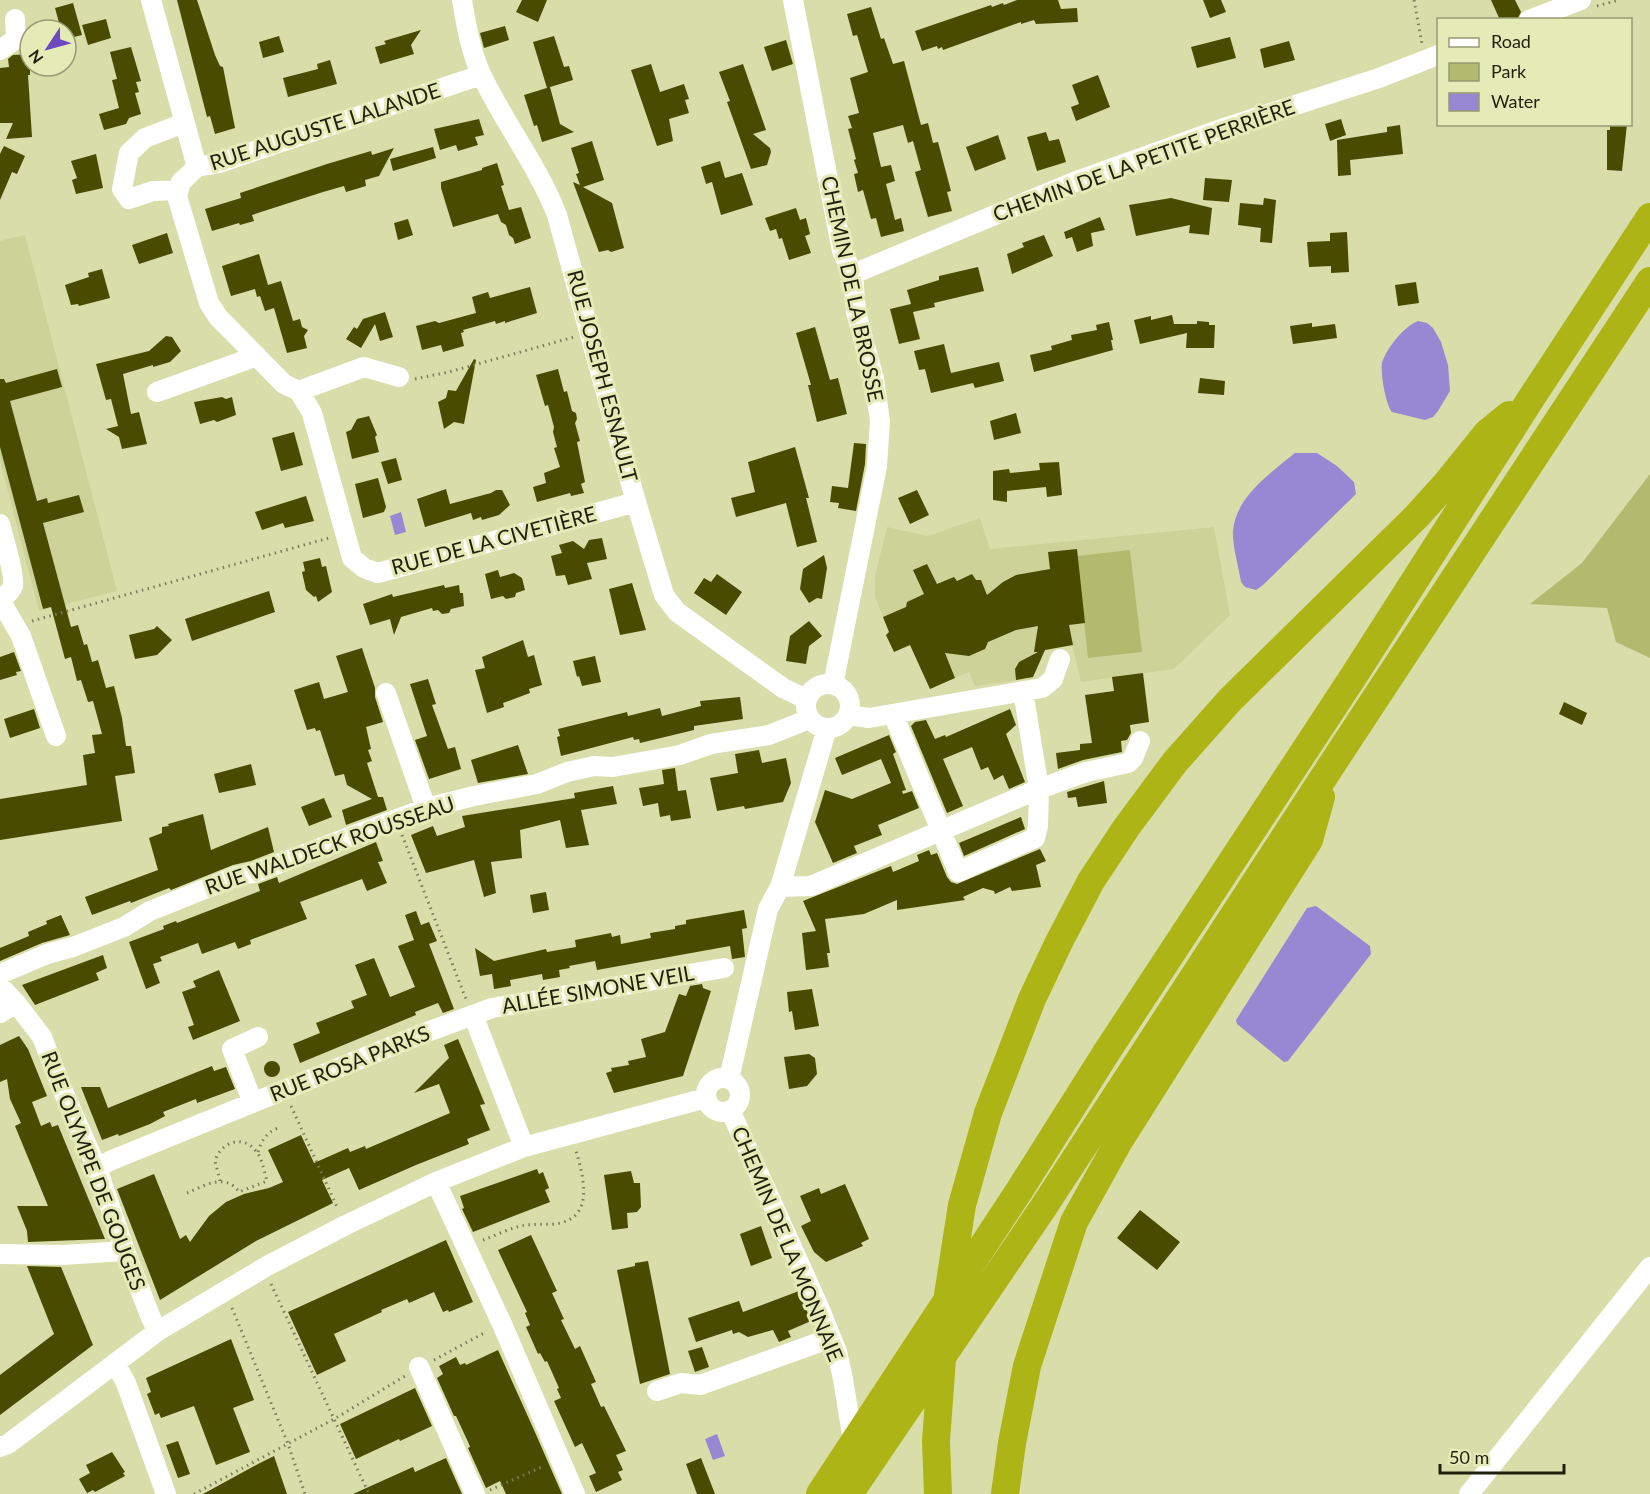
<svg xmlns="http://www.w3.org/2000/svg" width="1650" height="1494" viewBox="0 0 1650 1494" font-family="Lato,sans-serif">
<rect width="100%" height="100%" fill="#d8ddaa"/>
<!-- built -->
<path fill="#cdd398" d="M25 235 117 591 39 611 0 460V241Z
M980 518 990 549 1214 527 1230 615 1174 669 1081 682 1072 645 1045 650 1033 678 975 686 969 672 930 689 910 645 894 651 886 636 890 633 875 597V576L887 527 928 536Z"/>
<!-- green -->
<path fill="#b3b96e" d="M1650 474V658L1616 642 1607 608 1530 604 1582 563Z
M1130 550 1142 652 1088 658 1077 556Z"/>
<!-- water -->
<path fill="#9888d3" d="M1418 321 1427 323 1433 328 1441 342 1448 365 1450 391 1438 411 1433 417 1425 420 1392 412C1386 406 1380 372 1382 363 1386 349 1404 326 1418 321Z
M1295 453H1317L1337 466 1354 482 1356 494 1263 585 1256 590 1245 587 1241 582C1239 568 1232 545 1233 531 1236 496 1271 473 1295 453Z
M401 512 406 532 395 535 390 516Z
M1316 906 1370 946 1371 954 1288 1061 1284 1062 1237 1024 1236 1020 1307 908Z
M717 1434 725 1456 713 1460 705 1439Z"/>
<!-- building -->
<path fill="#484b00" d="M177 0H197L215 55 220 66 223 67 235 128 215 134 210 116 207 117Z
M522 0H547L538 22 516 12Z
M1017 0H1058L1061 9 1077 8 1078 22 1036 24 1034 20 1021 24V22L943 50 942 47 938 49 937 46 922 51 915 31 991 5 992 7 1003 3 1004 5Z
M1203 0H1221L1226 12 1210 18Z
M1491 0H1515L1521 12 1517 20H1500Z
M73 3 82 35 66 39V30H61L55 8Z
M871 7 881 39 884 38 893 64 904 61 921 125 928 123 933 143 938 142 951 191 947 192 952 211 928 217 915 172 921 170 913 141 908 143 903 125 873 133 881 167 891 165 895 181 886 184 895 220 901 218 904 231 881 237 876 218 871 219 863 190 858 192 854 174 858 173 854 160 856 159 848 129 852 128 848 116 859 113 850 78 868 72 857 35 853 36 847 14Z
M106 19 111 38 88 45 82 25Z
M505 26 509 40 484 48 480 33Z
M421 30 411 45 414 54 380 64 375 47 386 44 384 41Z
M279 36 284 52 263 58 259 42Z
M554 36 564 67 569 66 573 80 547 88 533 42Z
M1230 37 1236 58 1197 68 1191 47Z
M786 40 793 64 772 71 764 47Z
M1289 41 1295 60 1264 68 1260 49Z
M131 47 141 81 136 82 139 92 135 93 141 114 129 118 126 124 104 130 99 114 119 108 112 80 117 79 110 52Z
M30 54V75H28L32 137 6 139 13 123H0V68L9 67 8 59 13 55Z
M330 60 337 84 288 97 283 78 318 69 317 64Z
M651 64 660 92 684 84 689 99 685 100 689 113 669 119 673 141 657 146 631 70Z
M743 64 766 130 753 134 770 148 771 152 767 165 751 169 727 102 730 101 719 72Z
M1098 75 1110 107 1076 121 1071 107 1079 104 1072 85Z
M550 87 560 124 574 132 542 142 537 125 534 126 524 95Z
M479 119 484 135 475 137 478 145 458 151 456 145 440 150 434 129Z
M1341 119 1346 135 1330 141 1325 124Z
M1610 124H1627L1622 171 1607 170V130H1610Z
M1400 125 1403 154 1350 160 1351 175 1338 176 1337 140 1387 132V127Z
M1046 132 1049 141 1059 139 1066 162 1037 171 1027 137Z
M998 135 1006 159 975 171 966 147Z
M592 141 604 180 583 187 612 203 624 248 611 252 608 250 599 252 573 182 580 185 576 174 579 173 571 148Z
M4 146 25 156 17 174 12 172 0 200V154Z
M433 147 436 158 393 171 390 159Z
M394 148 379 176 365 180 366 186 346 192 344 186 323 192 252 215 254 221 240 225 239 223 212 231 205 209 241 198 240 193 327 164 371 151 372 155Z
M96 154 103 188 76 194 72 180 77 178 71 161Z
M720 161 725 178 742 173 753 205 721 215 712 182 706 184 701 167Z
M497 163 504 185 501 186 509 210 521 207 531 238 515 244 513 238 509 235 506 225 501 222 498 214 453 227 441 188V182L482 170V168Z
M1205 178 1232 180 1229 202 1203 200Z
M1171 198 1212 208 1209 235 1189 233 1190 225 1136 236 1129 205Z
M1264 198 1276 200 1272 243 1260 242 1261 228 1238 225 1240 203 1263 205Z
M796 208 800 220 806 218 810 234 805 236 811 253 789 260 782 238 779 239 776 229 770 231 765 218Z
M1100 217 1105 230 1091 233 1093 246 1077 252 1072 237 1066 239 1064 232Z
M408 219 413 235 398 240 394 223Z
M1347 232 1349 272 1331 273V266L1309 267 1307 242 1330 241V233Z
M167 233 173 253 139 264 132 245Z
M1044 235 1053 256 1012 274 1007 254 1024 247 1022 243Z
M259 254 268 285 281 281 293 321 300 319 302 327 308 330 304 336 307 348 287 353 274 308 265 311 260 296 257 297 255 289 231 296 222 266Z
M978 267 984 291 934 303 935 307 913 312 920 339 899 344 890 309 911 304 907 290 939 280V276Z
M102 269 110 298 79 306 78 304 71 305 65 285 89 277 88 273Z
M1416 282 1419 303 1398 306 1395 285Z
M530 287 537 313 505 323V321L496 324 495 321 463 330 464 332 461 333 464 346 443 352 441 345 422 350 416 326 435 321 439 323 476 313 472 297 488 292 490 298Z
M385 312 393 337 380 341 375 324 361 348 346 339 354 327 357 329 363 319Z
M1172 315 1174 324H1197V321L1209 322V325H1215L1214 348H1186L1187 333 1140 344 1134 320 1151 316V320Z
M1109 322 1113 340H1111L1113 350 1034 372 1030 355 1052 350 1051 346 1072 340 1071 335 1097 330 1096 325Z
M1312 323V327L1335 324 1337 338 1293 344 1290 326Z
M815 327 830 380 838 378 847 414 817 422 808 385H811L796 333Z
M166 336 172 337 181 351 170 362 153 367V365L123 374 131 414 139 412 147 444 122 449 119 437 106 429 118 426 111 399 106 400 96 364 149 351Z
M944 344 951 373 999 362 1004 381 975 388 973 383 931 393 925 369 919 370 914 351Z
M474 359 476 360 464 424 454 422 444 429 438 402 446 398 448 390 456 391Z
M57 369 62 387 10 401 37 501 47 498 48 503 79 495 84 512 43 523 71 627 78 625 84 645 87 644 92 662 98 660 106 688 114 686 122 718 126 746H131L135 773 115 776 122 821 0 840V799L87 785 83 755 95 753 92 735 102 734 93 701 88 702 81 680 77 681 71 657 65 659 51 607 43 609 0 447V379H4L6 383Z
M558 369 564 392 567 391 572 411 576 413 577 419 575 423 580 441 577 442 585 482 581 484 584 493 571 496 570 493 537 502 533 487 546 483 544 473 560 467 554 448 557 447 553 432 554 427 548 405 545 406 536 375Z
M1200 378 1225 381 1224 395 1198 393Z
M222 397 226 399 232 397 236 415 217 422 214 420 200 424 194 402Z
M1016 413 1021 433 994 440 990 421Z
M369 416 377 435 375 437 379 452 352 459 346 432 351 430 357 419Z
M294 432 303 465 281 471 272 438Z
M854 443 866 444 865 464 856 511 838 508 839 503 830 502 832 486 848 488Z
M795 447 809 498H806L817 542 797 547 786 503 736 517 731 498 755 492 748 462Z
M396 458 402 480 388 484 381 462Z
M1059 462 1062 495 1047 497 1046 487 1007 491V502L993 500V471L1009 469 1010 473 1040 470 1039 463Z
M378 478 386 507 384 512 363 518 355 484Z
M446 489 450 504 491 493 496 490H502L510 505 499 515 482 520 481 517 473 520 471 513 425 527 417 499Z
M917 490 929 515 910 524 898 498Z
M306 496 314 521 285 528 283 523 262 530 255 512Z
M602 538 607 559 587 563 592 579 568 585 565 575 556 576 551 556 562 553 559 545 573 541 584 549 589 540Z
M1077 549 1085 623 1069 625 1073 645 1045 650 1033 677 1016 680 1015 669 1019 662 1038 652H1034L1038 626 1016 630 988 642 985 649 969 656 945 653 955 678 930 689 910 645 894 652 886 635 889 632 883 617 906 607 907 602 924 594 913 570 927 564 937 584 954 577 957 581 972 574 976 580H981L987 595 1003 582 1016 575 1050 569 1048 552Z
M824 555 827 568 822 599 817 598 809 603 800 589 803 569Z
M320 558 322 567 326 566 332 592 318 602 316 596 314 597 306 590 302 572 305 571 303 562Z
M498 570 500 577 514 573 522 578 525 590 516 593 515 597 506 599 503 596 491 599 485 574Z
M717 574 742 592 726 615 694 593 704 578 711 582Z
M632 583 646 630 620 635 609 589Z
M444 585 445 588 459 585 460 593H463L464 606 451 609 449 613 442 614 438 610 433 611 432 608 401 617 394 635 390 619 370 625 363 604 392 594 393 597Z
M269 591 275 612 192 641 185 619Z
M809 621 822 636 809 646 806 664 786 661 790 636Z
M157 626 172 640 157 655 135 659 129 635 154 629Z
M523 640 528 657 534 655 542 685 529 689 530 693 503 703 504 707 487 713 475 670 485 668 482 657Z
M362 648 375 688V697L383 722 366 727 371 749 368 750 372 761 367 763 378 797H383L387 810 346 825 342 810 372 799 347 785 344 774 335 776 320 730 316 731 315 728 307 730 294 690 319 682 324 699 348 692 336 656Z
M14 652 21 671 16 672 17 675 0 680V657Z
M595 656 601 682 582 686 579 676 577 677 573 661Z
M1143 673 1149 722 1130 725 1131 733 1127 740 1121 741 1122 752 1083 760 1058 769 1056 753 1080 750V744L1092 743 1085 695 1114 691 1112 677Z
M428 679 436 704 432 705 448 749 455 747 461 769 429 779 415 740 427 736 410 684Z
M740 697 743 719 694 726V730L640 743 639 739 634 740 633 737 561 756 557 737 560 736 558 729 627 712 628 716 660 708 662 716 701 706 700 701Z
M1564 702 1587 713 1582 725 1559 714Z
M34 709 40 728 10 738 4 719Z
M1010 709 1016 725 1006 734 1025 782 1009 789 1003 775 994 780 988 767 981 770 972 747 943 759 963 806 947 813 911 726 915 722 926 720 935 739 945 735 946 737Z
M889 735 896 752 893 754 906 790 902 791 903 794 912 791 919 808 878 825 882 835 854 846 857 853 833 863 815 822 825 790 852 799 891 783 881 759 842 775 835 758Z
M518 745 528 774 478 783 471 760Z
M759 750 762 763 786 758 791 783 783 802 745 809 744 806 717 811 710 778 738 773 735 754Z
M251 764 256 785 219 793 214 774Z
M675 768 678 791 686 790 691 818 671 821 670 815 660 817 658 803 643 806 639 788 664 784 662 770Z
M1104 781 1107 803 1078 807 1076 797 1068 798 1067 792Z
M613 786 617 804 581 810 589 845 566 848 560 820 520 830 522 858 491 862 496 893 484 897 474 860 426 873 411 835 433 826 437 836 465 827 462 816 575 798 574 793Z
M324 798 332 817 309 826 301 807Z
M203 814 211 850 268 827 274 852 251 861 233 865 171 890 169 888 131 903 130 901 92 915 85 897 158 870 149 838 162 833V827L169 826 168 824Z
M1021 817 1025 829 964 856 959 843Z
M376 842 383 861 378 862 387 883 367 891 362 879 300 902 307 919 250 940 251 944 238 949 235 942 202 954 198 943 160 957 162 961 153 964 160 983 146 989 129 942 164 929 163 926 176 921 177 923 260 891 258 884 277 877 279 883Z
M1040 849 1046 861 1036 865 1041 887 1012 891 1010 887 995 894 994 891 983 888 963 897 965 900 897 910V900L864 914 825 919 830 953H827L829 967 806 970 802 933 816 931 803 901 891 866 893 872 919 861 917 855 929 850 931 855 937 853 947 877 951 882 957 884Z
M546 892 549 910 533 913 530 895Z
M744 910 747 928 742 929 745 957 732 959 730 946 597 970 595 961 569 966 570 968 559 970 560 977 543 980 542 974 510 980 511 986 494 989 492 974 480 976 475 948 494 961 546 949 547 952 576 947 575 940 611 933 612 937 620 935 621 944 651 938 650 933 675 929V926L686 924V920Z
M416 911 421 925 429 922 437 941 429 944 454 1009 443 1013 438 1003 415 1012 416 1015 300 1063 293 1044 320 1033 316 1023 354 1008 351 1001 367 995 355 965 374 958 390 997 415 987 398 946 414 940 405 915Z
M61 915 70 935 42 943 0 961V948L29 936 28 932 47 924 46 921Z
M103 955 107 968 96 973 99 980 35 1005 22 985Z
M219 970 240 1021 193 1040 188 1027 194 1025 182 992 196 987 193 981Z
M702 984 703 988 711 991 683 1076 614 1093 606 1073 612 1071 611 1068 629 1065 628 1061 646 1057 641 1039 665 1032 679 994 686 996 690 986Z
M812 989 819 1026 795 1030 792 1011 789 1012 787 992Z
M19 1036 28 1049 47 1096 32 1102 41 1126 50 1122 52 1127 58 1125 105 1239 28 1242 27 1231 17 1206H48L15 1126 21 1123 10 1099 7 1079 0 1082V1045Z
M458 1039 485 1104 480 1105 490 1130 467 1139 469 1144 416 1165 359 1190 349 1168 322 1180 333 1203 256 1241 160 1300 117 1189 154 1174 180 1239 186 1235 190 1242 209 1216 226 1202 244 1194 269 1188 283 1182 268 1150 301 1135 314 1163 348 1148 350 1152 365 1146 366 1149 450 1113 439 1084 414 1093 449 1058 444 1045Z
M809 1054 815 1058 817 1074 807 1086 789 1089 784 1057Z
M264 1069a8 8 0 1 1 16 0a8 8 0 1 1-16 0Z
M212 1066 214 1071 226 1067 235 1089 197 1103 196 1099 163 1112 165 1116 150 1124 119 1136 118 1134 102 1140 81 1087H100L108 1108Z
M537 1169 539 1174 543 1172 549 1188 545 1190 550 1202 473 1232 462 1209 464 1208 460 1196Z
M631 1171 634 1183H640L641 1207 637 1212 627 1213 628 1228 612 1230 604 1175Z
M845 1184 869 1239 861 1243 863 1246 826 1262 814 1252 801 1226 811 1221 800 1196 819 1188 821 1194Z
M1140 1210 1180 1242 1157 1270 1117 1238Z
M761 1226 772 1258 751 1266 740 1234Z
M531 1235 557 1291 552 1293 564 1319 561 1320 575 1349 580 1346 596 1382 591 1384 601 1407 604 1406 626 1451 616 1455 623 1470 618 1472 622 1480 596 1492 589 1476 596 1473 582 1443 575 1447 554 1401 561 1398 557 1389 559 1388 547 1361 545 1362 540 1353 538 1354 526 1327 530 1325 525 1313 527 1312 498 1250Z
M446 1240 473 1302 449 1312 448 1310 443 1312 434 1292 409 1303 407 1299 381 1310 382 1312 334 1334 346 1361 317 1375 288 1312Z
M648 1261 670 1374 640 1384 617 1270 635 1266V1263Z
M27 1266 61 1267 93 1345 0 1415V1375L54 1334Z
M799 1291 811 1321 788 1331 791 1337 779 1342 773 1330 748 1337 739 1332 733 1334 732 1330 696 1342 688 1318 739 1301 743 1312Z
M231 1339 254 1400 233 1408 250 1452 216 1465 194 1406 161 1418 159 1413 155 1415 147 1394 151 1392 146 1378Z
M702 1347 709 1367 695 1372 688 1351Z
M498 1350 534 1430 562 1494H506L500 1481 486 1488 468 1448 470 1447 469 1444 456 1416H454L437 1378 443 1374 439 1366 456 1357 460 1365 465 1363 466 1365Z
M415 1388 432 1426 400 1441 399 1439 356 1459 340 1424Z
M178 1441 190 1474 178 1478 166 1445Z
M112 1452 125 1472 123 1473 125 1476 95 1492 93 1490 87 1493 79 1479 90 1473 86 1465Z
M274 1456 287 1494H203L258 1464Z
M446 1458 462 1494H353L413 1467 415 1472Z
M701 1458 715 1494H697L686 1464Z"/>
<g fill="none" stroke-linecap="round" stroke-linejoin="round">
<!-- path -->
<path stroke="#7a7d5a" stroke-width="3" stroke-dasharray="1.5 4.5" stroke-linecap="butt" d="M1414 0 1422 44
M1597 6 1619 0
M415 379 449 372 574 337
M32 621 329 538
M402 835 466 999
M291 1106 338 1209
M258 1152C262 1140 266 1133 278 1128
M187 1193C204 1186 225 1172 239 1192L267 1181C264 1171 262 1157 255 1150 242 1134 220 1143 215 1161L220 1181
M483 1240C494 1236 506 1230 517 1227 530 1223 542 1225 555 1224 595 1219 584 1178 576 1151
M271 1284 369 1494
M232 1308 288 1444 305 1494
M434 1360 486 1332
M490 1490 544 1466
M194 1494 336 1418 405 1376"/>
<!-- minor -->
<path stroke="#fff" stroke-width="20" d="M151 0 197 167 219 163 481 75
M462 0C466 25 471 53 482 76 505 124 538 166 557 215L636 502 664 595 677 612 783 688 806 699
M793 0 842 251 853 274 856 312 874 379 880 421 877 466 833 685
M1529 20 1581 0
M0 50 16 39 15 19
M197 167 181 182 177 196 209 303 218 317 284 384 299 391 312 413 352 558 364 568 378 573 636 502
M178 190 153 191 129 199 122 189 129 153 145 138 184 123
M853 274 1074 182 1224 128 1379 78 1438 55
M299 391 364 367 399 377
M157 392 257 356
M0 524C3 537 15 574 13 586 11 592 5 596 0 600
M0 600 21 636 56 736
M806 706a22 22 0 1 1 44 0a22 22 0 1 1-44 0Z
M386 693 426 808
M893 714 958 872 1035 838 1038 826 1039 789 1086 772 1128 763 1133 758 1140 741
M848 715 869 718 1042 688 1053 679 1060 659
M780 887 811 886 1039 789 1023 691
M0 974 47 954 73 947 124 927 150 911 237 876 254 873 426 808 474 796 537 784 567 772 594 766 613 767 680 755 711 744 769 735 809 719
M0 986 16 1003 42 1037 63 1091 97 1168 125 1251 151 1318 158 1331
M0 1013 16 1003
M473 1015 524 1147
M706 1095a17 17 0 1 1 34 0a17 17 0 1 1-34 0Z
M729 1079 768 909 780 887 827 728
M253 1103 232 1049 258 1037
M730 1110 819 1307 837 1352 843 1379 854 1447
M97 1168 112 1160 419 1035 492 1008 724 968
M436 1182 502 1324 575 1494
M0 1254 62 1255 125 1251
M115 1363 126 1383 166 1494
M419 1367 475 1494
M657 1391 681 1383 700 1385 831 1338
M0 1447 8 1444 158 1331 267 1266 346 1225 436 1182 524 1147 706 1098
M1469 1494 1650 1267"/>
<!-- highway -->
<path stroke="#adb516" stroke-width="28" d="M948 1295 962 1205 988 1113 1032 999 1059 942 1091 881 1126 828 1175 762 1230 700 1417 516 1445 485 1487 433 1509 415
M820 1494 1019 1191 1106 1053 1353 677 1532 397 1650 217
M849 1494 1043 1208 1331 766 1650 281
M938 1494 936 1441 942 1359
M1005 1494 1012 1443 1027 1366 1074 1222 1119 1141 1309 840 1321 797"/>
</g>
<g text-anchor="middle" stroke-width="6" stroke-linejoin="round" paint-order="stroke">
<!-- street labels -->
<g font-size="21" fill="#1f200d" stroke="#e5ebb7">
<text transform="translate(325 127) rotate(-18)" y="7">RUE AUGUSTE LALANDE</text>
<text transform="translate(1144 161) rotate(-20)" y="7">CHEMIN DE LA PETITE PERRIÈRE</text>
<text transform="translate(852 289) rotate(78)" y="7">CHEMIN DE LA BROSSE</text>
<text transform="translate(602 376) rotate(75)" y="7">RUE JOSEPH ESNAULT</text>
<text transform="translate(494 541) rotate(-15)" y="7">RUE DE LA CIVETIÈRE</text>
<text transform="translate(330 846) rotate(-19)" y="7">RUE WALDECK ROUSSEAU</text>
<text transform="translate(598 990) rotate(-10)" y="7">ALLÉE SIMONE VEIL</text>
<text transform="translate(350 1064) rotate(-22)" y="7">RUE ROSA PARKS</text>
<text transform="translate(93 1171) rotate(69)" y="7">RUE OLYMPE DE GOUGES</text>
<text transform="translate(787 1244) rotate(67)" y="7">CHEMIN DE LA MONNAIE</text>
</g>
</g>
<!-- legend -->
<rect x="1437" y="18" width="195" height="108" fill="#e5ebb7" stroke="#969a73" stroke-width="1.5"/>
<rect x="1449" y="38" width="30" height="9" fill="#ffffff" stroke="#969a73" stroke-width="1.5"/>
<text x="1491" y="48" font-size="18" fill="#1f200d">Road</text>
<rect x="1449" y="63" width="30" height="18" fill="#b3b96e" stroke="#969a73" stroke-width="1.5"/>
<text x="1491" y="78" font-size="18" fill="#1f200d">Park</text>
<rect x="1449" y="93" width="30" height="18" fill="#9888d3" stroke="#969a73" stroke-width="1.5"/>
<text x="1491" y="108" font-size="18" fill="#1f200d">Water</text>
<!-- north arrow -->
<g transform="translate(48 48) rotate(234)"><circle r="28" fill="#e5ebb7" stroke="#969a73" stroke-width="1.5"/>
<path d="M0-4.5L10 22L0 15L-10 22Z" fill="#6c48c1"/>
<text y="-9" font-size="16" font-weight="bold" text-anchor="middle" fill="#1f200d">N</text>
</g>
<!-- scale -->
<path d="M1440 1464v9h124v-9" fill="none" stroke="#1f200d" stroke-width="3"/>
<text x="1449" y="1464" font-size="18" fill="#1f200d" stroke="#e5ebb7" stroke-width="4.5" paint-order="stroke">50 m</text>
</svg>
